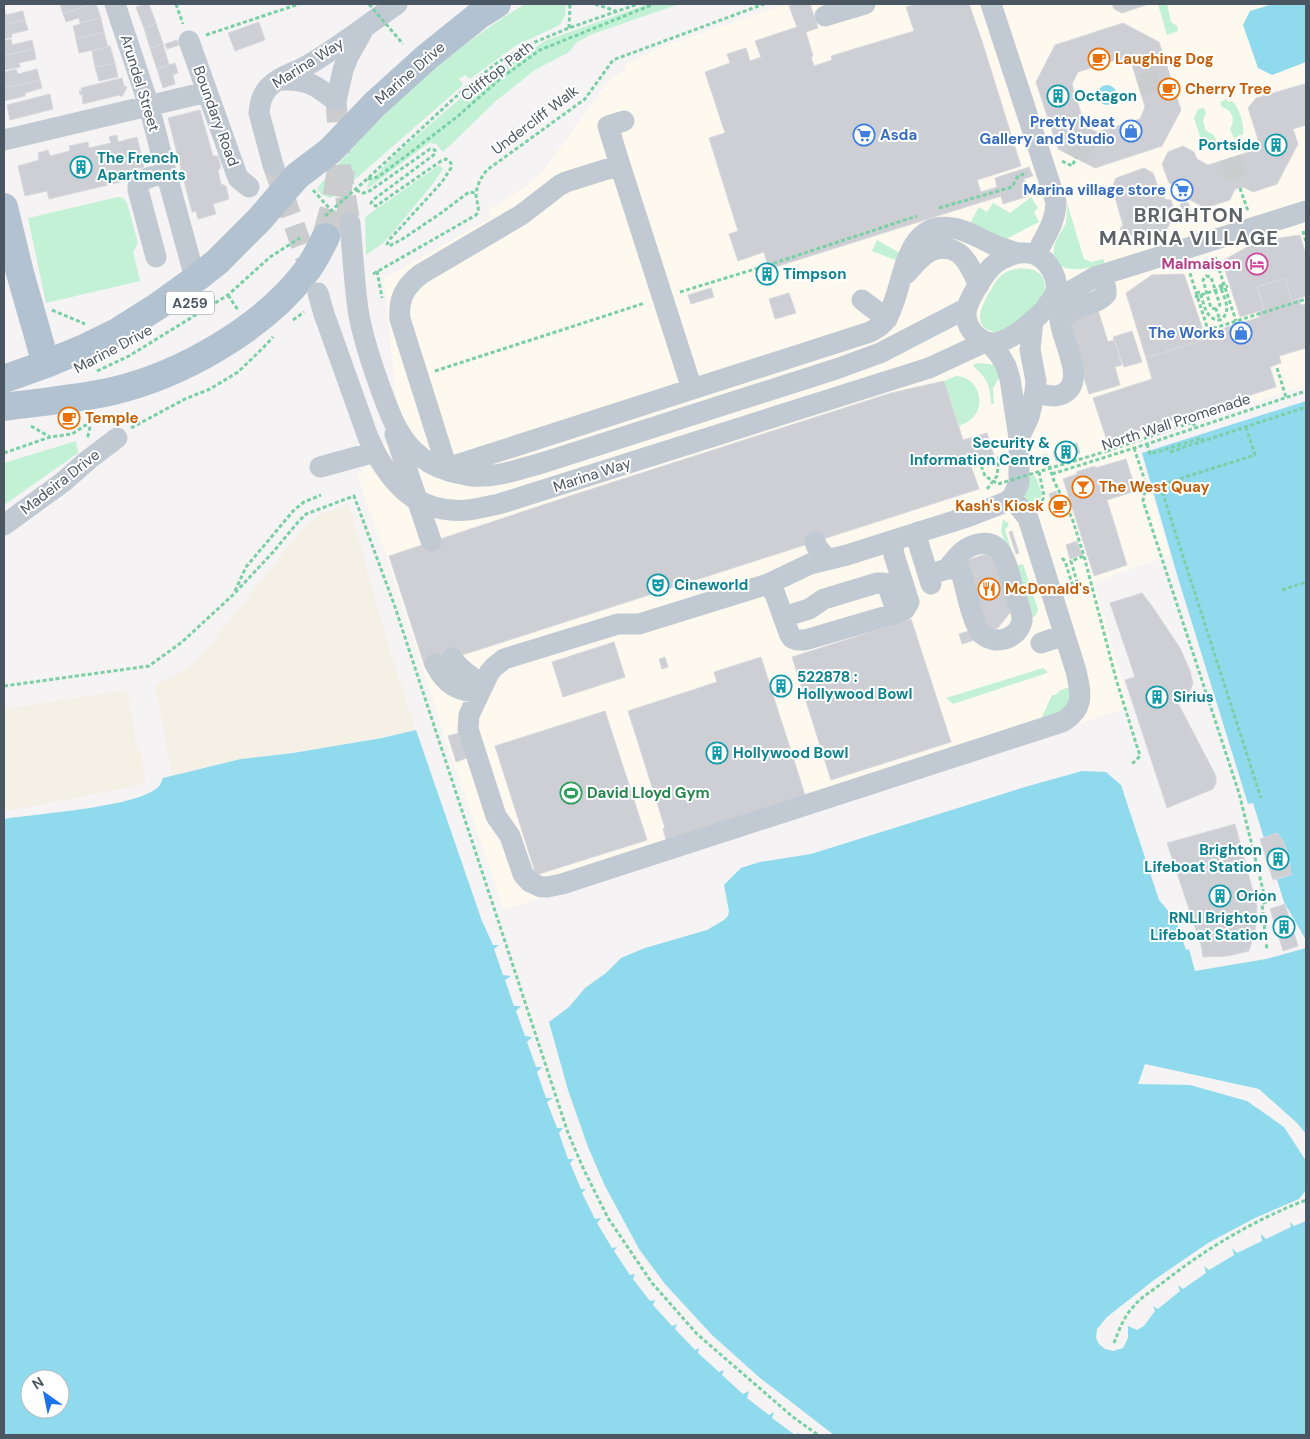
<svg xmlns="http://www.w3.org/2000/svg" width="1310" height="1439" viewBox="0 0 1310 1439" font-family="'DM Sans',sans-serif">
<rect width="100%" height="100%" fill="#f5f3f3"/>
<!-- commercial -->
<path fill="#fdf9ef" d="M787 4H1273L1250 11 1272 75 1306 62V385L1136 442 1170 555 1094 582 1130 707 504 910 444 735 388 561 357 477 399 430 384 279 492 217 488 210 525 187 544 170 609 80 627 70 624 65 667 45Z"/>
<!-- green -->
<path fill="#c3f1d5" d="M525 4H566L565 16 560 25 515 46 470 79 465 75 459 79 463 85 337 195 330 198 321 194 317 188C340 163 362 136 387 112 429 72 475 34 525 4Z
M648 4H679L590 35 576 43 569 52 535 70 497 100 443 152 436 144 429 143 367 189 368 183 397 153 462 97 497 70 547 40Z
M1158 4H1167L1171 22 1177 26 1178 31 1167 35Z
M1227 99 1228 102 1232 101C1240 108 1244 124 1243 134L1234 138 1230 129C1236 119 1232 110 1222 107L1220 102Z
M1204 108 1206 113 1203 120 1206 131 1214 135 1217 143 1208 146 1207 143 1201 140 1194 118 1198 109Z
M438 166H441L443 169 432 185 389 237 383 243 366 255 365 217Z
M118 197 123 198 127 203 138 243 133 252 140 281 46 303 28 218Z
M1031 197 1038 208 1034 212 1039 222 1004 240 970 223 979 207 987 212 993 203 1010 213Z
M1067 203 1084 259 1092 262 1103 259 1105 264C1088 269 1049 278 1054 247 1056 238 1063 231 1066 222 1067 217 1067 209 1067 203Z
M877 240 900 253 898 261 872 251Z
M1022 268C1032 269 1040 270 1044 281 1047 290 1042 303 1035 310 1028 316 1008 327 998 333 972 329 979 310 989 293 993 287 996 279 1003 274 1008 270 1016 269 1022 268Z
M976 363 989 364 999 367V378L993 388 994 403 993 404 991 403C990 385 987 378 973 366Z
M956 376C975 376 986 399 975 415 971 421 965 423 959 426L944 381Z
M76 441 78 453 4 505V463Z
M1035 475 1042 494 1037 508 1032 511 1026 500 1023 492 1029 476Z
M1003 519 1008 523 1009 526 1005 529 1016 566 1023 564 1038 609 1036 615 1032 618 1027 613 1001 531Z
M1043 668 1047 671V673L953 704 946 698Z
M1071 686 1074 689 1064 712 1043 718 1042 717 1052 695H1056L1059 691Z"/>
<!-- sand -->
<path fill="#f5f0e5" d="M349 504 388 645 416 730 341 745 246 759 172 775 155 685 175 676 199 659 308 522 321 514Z
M127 690 137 747 142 753 145 784 4 812V707H18Z"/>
<!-- water -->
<path fill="#90daee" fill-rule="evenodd" d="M1273 4H1306V62L1272 75 1258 68 1243 25 1250 11Z
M1097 95a10 10 0 1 1 20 0a10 10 0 1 1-20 0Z
M1306 401V940L1284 902 1253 803 1248 804 1178 578 1142 453Z
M416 730 482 921 493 945H499L494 949 503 975 511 976 505 980 514 1006H521L516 1011 525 1036 532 1037 527 1042 536 1067H542L537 1072 546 1098H553L547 1102 557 1128H563L559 1133 568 1159H574L570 1163 581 1189H586L582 1193 595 1219 601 1218 597 1223 612 1248 617 1247 614 1251 630 1275 635 1274 633 1279 650 1301 655 1300 653 1305 672 1326 677 1324 675 1329 695 1350 699 1348 698 1353 719 1372 724 1370 722 1375 743 1394 749 1391 747 1398 769 1415 774 1412 772 1418 795 1435 799 1432 798 1435H4V819C33 814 144 807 160 785 161 783 162 780 163 778L241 759 293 753 382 738ZM30 1379H60V1409H30Z
M1082 771 1106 772 1121 785 1159 900 1176 920 1186 950 1189 949 1195 971 1266 959 1306 948V1134L1297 1123 1259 1089 1145 1064 1138 1084 1190 1085 1247 1101 1284 1127 1306 1161V1190L1299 1199 1255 1218 1208 1243 1154 1280 1107 1317 1097 1329 1096 1338 1099 1344 1105 1349 1113 1351 1123 1348 1128 1338V1326L1137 1330 1144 1326 1155 1311 1153 1306 1158 1309 1180 1291 1178 1285 1183 1289 1206 1273 1204 1266 1209 1270 1234 1255 1232 1248 1237 1253 1262 1241 1261 1234 1266 1239 1291 1227 1290 1222 1294 1226 1306 1221V1435H834L760 1378 712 1335 665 1284 639 1249 605 1186 588 1147 568 1090 549 1022 569 1007 585 988 606 973 621 958 645 948 707 930 724 920 728 916 729 911 724 885 741 868 760 862 811 854 1025 787Z"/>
<!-- building -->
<path fill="#cdcfd5" stroke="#d7d9de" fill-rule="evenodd" d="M60 4H92L63 14Z
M92 4H96L101 18 80 23 79 18 66 22 63 14Z
M146 4H149L156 23 144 28 136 7Z
M795 4H810L818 28 806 32 813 56 811 57 814 66 832 60 831 56 914 31 906 7 917 4H969L982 41 1021 166 977 180 981 192 997 187 995 178 1029 167 1033 176 1024 179 1029 196 1003 204 1001 196 769 269 764 252 738 261 729 234 738 231 709 138 725 133 705 72 730 63 727 54 746 48 750 61 761 57 755 41 797 27 789 6Z
M1112 4H1149L1122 13 1114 9Z
M4 11H5L6 15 23 11 25 20 4 25Z
M101 18 104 32 76 39 73 26 81 24 80 23Z
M25 20 28 30 11 34 12 37 4 39V25Z
M259 22 265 40 235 51 228 33Z
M156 23 163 44 150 48 144 28Z
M1123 23 1159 42 1181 110 1162 146 1095 168 1058 149 1036 82 1055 45ZM1119 59 1132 65 1145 107 1140 119 1097 132 1085 126 1072 84 1078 72Z
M104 32 108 47 79 53 76 39Z
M11 39 12 45 32 40 34 49 4 56V41Z
M177 40 179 45 167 49 165 44Z
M163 44 169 65 157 69 150 48Z
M110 46 115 63 95 67 92 51Z
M34 49 36 59 19 63 20 67 4 70V56Z
M115 63 118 77 99 81 95 67Z
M175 63 178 73 173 75 175 84 163 88 157 69Z
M16 69 18 74 37 69 40 80 4 88V72Z
M122 78 124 86 127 87 122 97 119 95 83 104 82 94 80 95 79 91H82L81 88Z
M40 80 42 88 25 93V96L4 101V88Z
M1304 84 1306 85V125L1293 129 1298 144 1277 184 1253 192 1243 187 1235 189 1230 200 1205 208 1177 193 1179 188 1169 183 1162 164 1168 152 1183 146 1194 152 1197 159 1208 165 1252 151 1258 139 1248 108 1256 98Z
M50 94 53 109 10 120 7 105Z
M200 110 213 156H218L221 167 218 171 221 184 226 186 229 199 213 204 216 214 198 219 196 211 192 212 168 118Z
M117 135 118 142 137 137 144 167 124 172 125 181 49 199 47 191 25 196 18 166 39 160 38 153 48 150 50 156 70 151 69 146 88 142 89 148 111 143 109 137Z
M1144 168 1153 173 1158 187 1162 189 1165 199 1171 200 1174 209 1168 213 1173 216 1167 229 1139 239 1120 229 1123 225 1112 187 1116 178Z
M1188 202 1193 217 1186 220 1180 204Z
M1300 235 1306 255V296L1292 301 1285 278 1257 287 1264 310 1240 317 1222 261 1258 241Z
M773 269 775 274 760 278 759 273Z
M1184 274 1206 339 1146 358 1126 293 1152 275Z
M1285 278 1292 301 1299 299 1301 305 1306 304V348L1279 356 1281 363 1270 367 1276 387 1107 441 1093 398 1152 379 1146 358 1206 339 1205 334 1260 317 1258 312 1264 310 1257 287Z
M711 288 714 297 691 304 688 295Z
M789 293 796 313 775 319 769 299Z
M1097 307 1108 342 1114 340 1122 365 1115 367 1120 385 1089 394 1065 316Z
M1132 331 1142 362 1124 367 1113 337Z
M944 381 963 440 987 433 994 455 970 463 979 489 425 667 389 556 576 494 891 393Z
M72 409 77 424 66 427 62 412Z
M1077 443 1080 453 1056 461 1053 452Z
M1126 459 1136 491 1107 500 1127 565 1094 576 1063 479 1077 474 1076 472 1095 466V468Z
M1056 491 1063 512 1056 514 1049 494Z
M1012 531 1019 553 1016 554 1009 532Z
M1077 541 1082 555 1070 559 1066 545Z
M992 552 1012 610 998 628 990 631 987 622 983 623 964 561Z
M1142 593 1152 606 1180 648 1190 671 1193 683 1190 691 1178 703 1216 776V783L1213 789 1167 808 1125 680 1135 677 1110 603Z
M911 619 951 742 831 780 792 657Z
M975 629 978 639 962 644 959 634Z
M614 642 625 677 563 697 552 662Z
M665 657 668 667 662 669 659 659Z
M761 657 805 795 666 840 663 829 665 828 628 711 717 682 714 672Z
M605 711 647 840 536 875 495 746Z
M459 733 467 758 456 762 448 736Z
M1235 824 1257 906 1255 930 1249 951 1228 956 1203 957 1201 945 1167 843Z
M1277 833 1283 841 1288 853 1291 875 1273 880 1260 839Z
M1285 904 1298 946 1283 951 1270 909Z"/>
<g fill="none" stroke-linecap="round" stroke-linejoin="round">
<!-- minor-tunnel -->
<path stroke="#caccce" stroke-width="21" stroke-dasharray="21 11" stroke-linecap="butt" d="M1139 86 1170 76
M336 101 341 169 350 223
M1076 158 1090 130
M1230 158 1240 188
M273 165 313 278"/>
<!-- major-tunnel -->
<path stroke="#caccce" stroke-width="28" stroke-dasharray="28 14" stroke-linecap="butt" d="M326 237 336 201 341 169"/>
<!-- path -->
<path stroke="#7ad0a6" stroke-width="3" stroke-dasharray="4 2.5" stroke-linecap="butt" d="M176 4 183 24
M595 4 616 11
M569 28 570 4
M206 35 299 4
M1062 161 1072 166 1076 158
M368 179 378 177 419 146 458 116 501 78 540 50 654 4
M1240 188 1248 211
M313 190 331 210
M356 190 363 193 368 192 430 149 435 150V154L373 200 371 203 372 205 376 206 441 161 446 159 451 163V168L442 182 390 239 387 244 389 246 401 240 441 213 469 192 476 193
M939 208 1012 187 1018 176 1027 173
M325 216 367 179 462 91 498 62 535 42 569 28 638 4
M1303 231 1306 242
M1215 257 1236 321
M1188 267 1208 330 1306 299
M377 271 382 298
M373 274 476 215C481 208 476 202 476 194 477 185 481 177 487 170L585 99 613 60 764 4
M680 292 765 266 917 216
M1196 293 1200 292C1204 303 1205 320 1220 320 1233 312 1224 297 1220 286L1224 284
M228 295 238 310
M1216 309 1211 308 1203 280 1206 276 1211 277 1220 305 1216 309 1220 320
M52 310 85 324
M293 320 304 312
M1277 368 1286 397
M97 371 129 356 228 295 270 257 300 238
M435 371 645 303
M31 426 50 437
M1246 427 1255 455 1160 485 1261 798
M131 428 185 399 210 389 238 372 262 349 273 337
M89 436H88L91 422
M1147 444 1150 454 1202 438 1203 441
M1134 448 1146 484 1143 501 1239 793 1266 902 1262 904 1267 950
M1107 451 1193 422 1195 427
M1170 452 1306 407
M4 453 50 437 72 434 92 421 113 415
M1037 459 1046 456 1054 481 1072 518 1084 556 1116 679 1140 756 1131 765
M1039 472 1044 496 1041 505
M1052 474 1147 444 1306 391
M987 489 997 476 999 456
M1062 558 1065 561 1074 590 1079 589 1071 561 1084 556
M1282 590 1306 582
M235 591 246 567 294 510 304 502 321 495
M4 686 149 666 182 642 234 594 274 551 298 522 306 514 354 496 394 604 568 1133 584 1170 608 1218 652 1283 697 1334 793 1417 818 1435
M1114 1343C1119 1330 1124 1316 1134 1306 1141 1297 1152 1291 1161 1284 1205 1249 1254 1220 1306 1200"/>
<!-- minor -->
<path stroke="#c1cad2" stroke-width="21" d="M115 4 149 106 166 172 192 267 198 277
M991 4 1056 202C1056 223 1044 237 1036 255
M825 16 865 4
M189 41 238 178 249 187
M280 80C307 79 314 84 336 101L343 70 348 57 362 32
M4 140 207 92
M273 165 259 113C260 104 261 96 268 88 278 77 294 73 308 65 339 47 368 24 397 4
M620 165 608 126 624 121
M350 223 353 260
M1017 253C1023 253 1030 252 1036 255 1048 260 1060 279 1055 293 1049 310 1017 337 999 342 991 344 984 343 978 337 971 332 966 323 966 314 966 302 986 270 996 263 1002 258 1010 256 1017 253Z
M156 257 138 190V186L145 179 166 172
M906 274C918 261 930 244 950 249 957 251 962 255 966 261 971 268 975 277 979 285
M862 300 887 319
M1048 304 1095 277 1306 211
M989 343 999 354 1006 366 1010 379 1019 438V483L1012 498 1006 502 967 517 847 555 810 564 768 584 639 624H618L504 659 494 667 489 673 469 715 468 729 496 816 510 836 523 874 530 882 541 887H547L562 884 1062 722C1085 708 1081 694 1076 671L1028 518 1012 498
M929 368 985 342
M692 389 620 165 566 182 560 185 521 215 421 274C405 286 398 299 400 319L447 468 870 332C877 328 883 325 887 318 905 288 902 219 953 228 967 230 979 238 992 244 1000 248 1009 250 1017 253
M1035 392C1045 395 1057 399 1066 392 1085 378 1062 340 1060 321 1073 302 1094 308 1106 294V289L1102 275
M1019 438 1029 417 1035 392 1036 381 1030 350 1033 320
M320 467 375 452 368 437 324 314
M449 471C457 473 465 475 472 476 496 478 520 469 542 463L836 369 880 353 967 308
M4 525 63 482 88 460 117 438
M918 532V542L931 584
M815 542 817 547 827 559
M928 575 947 569H959C963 575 963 581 965 587 968 599 974 626 982 634 996 646 1018 639 1022 621 1023 613 1016 597 1013 588 1010 577 1006 557 998 549 989 539 972 544 963 551 957 556 952 563 947 569
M768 584 775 594 789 633 792 638 797 640H805L897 613 905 609 909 602 894 555 893 547 894 540
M783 617 809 609 824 599 877 583H884L888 587 897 613
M1041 643 1064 635
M452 658C460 671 472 676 483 686
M435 664C445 684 458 692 480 692"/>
<!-- major -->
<path stroke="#b3c2d1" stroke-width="28" d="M4 207 20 273 46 364
M4 379 46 364 82 349 117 332 158 306 198 277 217 262 259 220 297 176 330 151 375 104 427 57 478 16 497 4
M4 407C40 402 78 399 113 391 181 375 262 329 305 273 314 262 319 250 326 237"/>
<!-- path-bridge -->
<path stroke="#7ad0a6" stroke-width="3" stroke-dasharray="4 2.5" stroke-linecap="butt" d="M369 4 403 44
M1195 297 1228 286
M979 460 985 476 998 484 1107 451"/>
<!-- minor-bridge -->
<path stroke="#c1cad2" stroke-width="21" d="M353 260C355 281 356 301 360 321 365 343 372 365 380 387 388 409 396 433 413 450 423 460 435 467 449 471
M318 293 324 314
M395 434 431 541
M375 452C396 490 422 514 468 510 478 509 488 506 499 504L929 368"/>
</g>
<!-- icons -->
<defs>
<g id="cafe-ring" transform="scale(1.125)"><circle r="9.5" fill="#fff" stroke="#e8710a" stroke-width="1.5"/><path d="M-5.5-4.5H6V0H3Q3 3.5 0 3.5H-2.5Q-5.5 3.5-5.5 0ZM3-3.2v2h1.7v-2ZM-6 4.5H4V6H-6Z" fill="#e8710a"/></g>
<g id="building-ring" transform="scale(1.125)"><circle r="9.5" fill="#fff" stroke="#0f9aa8" stroke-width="1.5"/><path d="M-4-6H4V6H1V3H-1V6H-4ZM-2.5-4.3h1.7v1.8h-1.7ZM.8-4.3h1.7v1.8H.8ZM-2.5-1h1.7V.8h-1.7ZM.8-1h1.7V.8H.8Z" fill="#0f9aa8"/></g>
<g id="shop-ring" transform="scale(1.125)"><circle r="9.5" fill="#fff" stroke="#3f7fe0" stroke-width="1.5"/><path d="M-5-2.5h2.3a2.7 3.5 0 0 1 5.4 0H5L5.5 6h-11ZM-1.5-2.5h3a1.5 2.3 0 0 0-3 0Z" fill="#3f7fe0"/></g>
<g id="supermarket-ring" transform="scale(1.125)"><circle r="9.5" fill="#fff" stroke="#3f7fe0" stroke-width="1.5"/><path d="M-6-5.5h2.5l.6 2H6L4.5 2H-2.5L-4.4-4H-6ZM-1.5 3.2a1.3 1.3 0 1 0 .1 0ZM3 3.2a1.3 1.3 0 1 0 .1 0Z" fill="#3f7fe0"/></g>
<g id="hotel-ring" transform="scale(1.125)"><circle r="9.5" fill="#fff" stroke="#d1479c" stroke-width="1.5"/><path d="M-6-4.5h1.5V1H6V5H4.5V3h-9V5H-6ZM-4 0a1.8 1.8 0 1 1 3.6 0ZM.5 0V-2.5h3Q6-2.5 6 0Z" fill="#d1479c"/></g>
<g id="bar-ring" transform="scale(1.125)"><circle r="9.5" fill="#fff" stroke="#e8710a" stroke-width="1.5"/><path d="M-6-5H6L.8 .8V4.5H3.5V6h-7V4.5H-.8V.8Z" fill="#e8710a"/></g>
<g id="theatre-ring" transform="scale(1.125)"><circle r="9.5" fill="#fff" stroke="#0f9aa8" stroke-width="1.5"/><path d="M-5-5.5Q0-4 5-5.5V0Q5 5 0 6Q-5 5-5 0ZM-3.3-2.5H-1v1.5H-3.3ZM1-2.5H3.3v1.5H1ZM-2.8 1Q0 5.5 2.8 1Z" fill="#0f9aa8"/></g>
<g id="restaurant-ring" transform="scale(1.125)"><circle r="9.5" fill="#fff" stroke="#e8710a" stroke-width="1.5"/><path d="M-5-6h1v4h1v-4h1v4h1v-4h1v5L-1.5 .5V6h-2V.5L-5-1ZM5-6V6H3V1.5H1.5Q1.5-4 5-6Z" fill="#e8710a"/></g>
<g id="stadium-ring" transform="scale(1.125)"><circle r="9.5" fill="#fff" stroke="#2e9e5b" stroke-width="1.5"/><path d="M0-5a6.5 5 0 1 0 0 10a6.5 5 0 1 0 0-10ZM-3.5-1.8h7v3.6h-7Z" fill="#2e9e5b"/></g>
</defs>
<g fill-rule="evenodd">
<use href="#cafe-ring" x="1099" y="59"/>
<use href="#cafe-ring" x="1169" y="89"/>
<use href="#building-ring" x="1058" y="96"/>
<use href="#shop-ring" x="1131" y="131"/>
<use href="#supermarket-ring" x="864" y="135"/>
<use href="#building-ring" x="1276" y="145"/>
<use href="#building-ring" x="81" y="167"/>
<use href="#supermarket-ring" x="1182" y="190"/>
<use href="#hotel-ring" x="1257" y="264"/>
<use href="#building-ring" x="767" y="274"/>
<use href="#shop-ring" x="1241" y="333"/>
<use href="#cafe-ring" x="69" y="418"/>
<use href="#building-ring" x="1066" y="452"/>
<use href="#bar-ring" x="1083" y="487"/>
<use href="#cafe-ring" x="1060" y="506"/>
<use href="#theatre-ring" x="658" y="585"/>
<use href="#restaurant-ring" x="989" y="589"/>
<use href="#building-ring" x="781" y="686"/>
<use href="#building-ring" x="1157" y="697"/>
<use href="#building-ring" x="717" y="753"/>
<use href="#stadium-ring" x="571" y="793"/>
<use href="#building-ring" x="1278" y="859"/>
<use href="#building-ring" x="1220" y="896"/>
<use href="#building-ring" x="1284" y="927"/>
</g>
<g text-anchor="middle" stroke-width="4" stroke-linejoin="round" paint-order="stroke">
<!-- shield labels -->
<rect fill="#fff" stroke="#808990" stroke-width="1" x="166" y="291.5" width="48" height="23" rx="4"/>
<g font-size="14" font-weight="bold" fill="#4a5661">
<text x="190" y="308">A259</text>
</g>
<!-- food labels -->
<g font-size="15" font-weight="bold" fill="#c56008" stroke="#fff" text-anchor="start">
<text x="1115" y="64">Laughing Dog</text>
<text x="1185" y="94">Cherry Tree</text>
<text x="85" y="423">Temple</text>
<text x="1099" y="492">The West Quay</text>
<text x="1044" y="511" text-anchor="end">Kash's Kiosk</text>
<text x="1005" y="594">McDonald's</text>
</g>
<!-- street labels -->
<g font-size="15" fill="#4a5661" stroke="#fff">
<text transform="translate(308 63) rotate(-32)" y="5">Marina Way</text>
<text transform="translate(497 71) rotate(-38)" y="5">Clifftop Path</text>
<text transform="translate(410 73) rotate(-41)" y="5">Marine Drive</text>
<text transform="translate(140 83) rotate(73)" y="5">Arundel Street</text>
<text transform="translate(216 116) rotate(70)" y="5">Boundary Road</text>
<text transform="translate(535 120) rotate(-37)" y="5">Undercliff Walk</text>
<text transform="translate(113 349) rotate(-28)" y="5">Marine Drive</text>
<text transform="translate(1176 422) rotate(-18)" y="5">North Wall Promenade</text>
<text transform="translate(592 475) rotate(-18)" y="5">Marina Way</text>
<text transform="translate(60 482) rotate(-38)" y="5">Madeira Drive</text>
</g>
<!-- culture labels -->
<g font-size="15" font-weight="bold" fill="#0d838f" stroke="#fff" text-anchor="start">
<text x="1074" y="101">Octagon</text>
<text x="1260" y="150" text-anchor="end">Portside</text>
<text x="97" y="163">The French<tspan x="97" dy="17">Apartments</tspan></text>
<text x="783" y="279">Timpson</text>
<text x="1050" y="448" text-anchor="end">Security &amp;<tspan x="1050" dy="17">Information Centre</tspan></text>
<text x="674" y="590">Cineworld</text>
<text x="797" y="682">522878 :<tspan x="797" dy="17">Hollywood Bowl</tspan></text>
<text x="1173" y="702">Sirius</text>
<text x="733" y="758">Hollywood Bowl</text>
<text x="1262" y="855" text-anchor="end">Brighton<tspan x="1262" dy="17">Lifeboat Station</tspan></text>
<text x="1236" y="901">Orion</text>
<text x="1268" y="923" text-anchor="end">RNLI Brighton<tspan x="1268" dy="17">Lifeboat Station</tspan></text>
</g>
<!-- shop labels -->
<g font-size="15" font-weight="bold" fill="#366cbe" stroke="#fff" text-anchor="end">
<text x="1115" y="127">Pretty Neat<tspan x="1115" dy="17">Gallery and Studio</tspan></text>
<text x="880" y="140" text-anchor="start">Asda</text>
<text x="1166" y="195">Marina village store</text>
<text x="1225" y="338">The Works</text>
</g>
<!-- hotel labels -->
<g font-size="15" font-weight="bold" fill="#b23c85" stroke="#fff" text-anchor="end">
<text x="1241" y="269">Malmaison</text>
</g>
<!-- leisure labels -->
<g font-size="15" font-weight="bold" fill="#27864d" stroke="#fff" text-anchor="start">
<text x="587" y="798">David Lloyd Gym</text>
</g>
<!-- district labels -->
<g font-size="20" font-weight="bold" letter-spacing="1" fill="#5f6368" stroke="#fff">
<text x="1189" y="222">BRIGHTON<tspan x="1189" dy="23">MARINA VILLAGE</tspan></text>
</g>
</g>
<!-- border -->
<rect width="1310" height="1439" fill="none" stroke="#4a5661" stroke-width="10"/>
<!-- north arrow -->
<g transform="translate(45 1394) rotate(327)"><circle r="24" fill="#ffffff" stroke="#b7bbc0"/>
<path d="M0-4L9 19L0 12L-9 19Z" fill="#1a73e8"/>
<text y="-8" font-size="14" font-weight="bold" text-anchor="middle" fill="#4a5661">N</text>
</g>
</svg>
